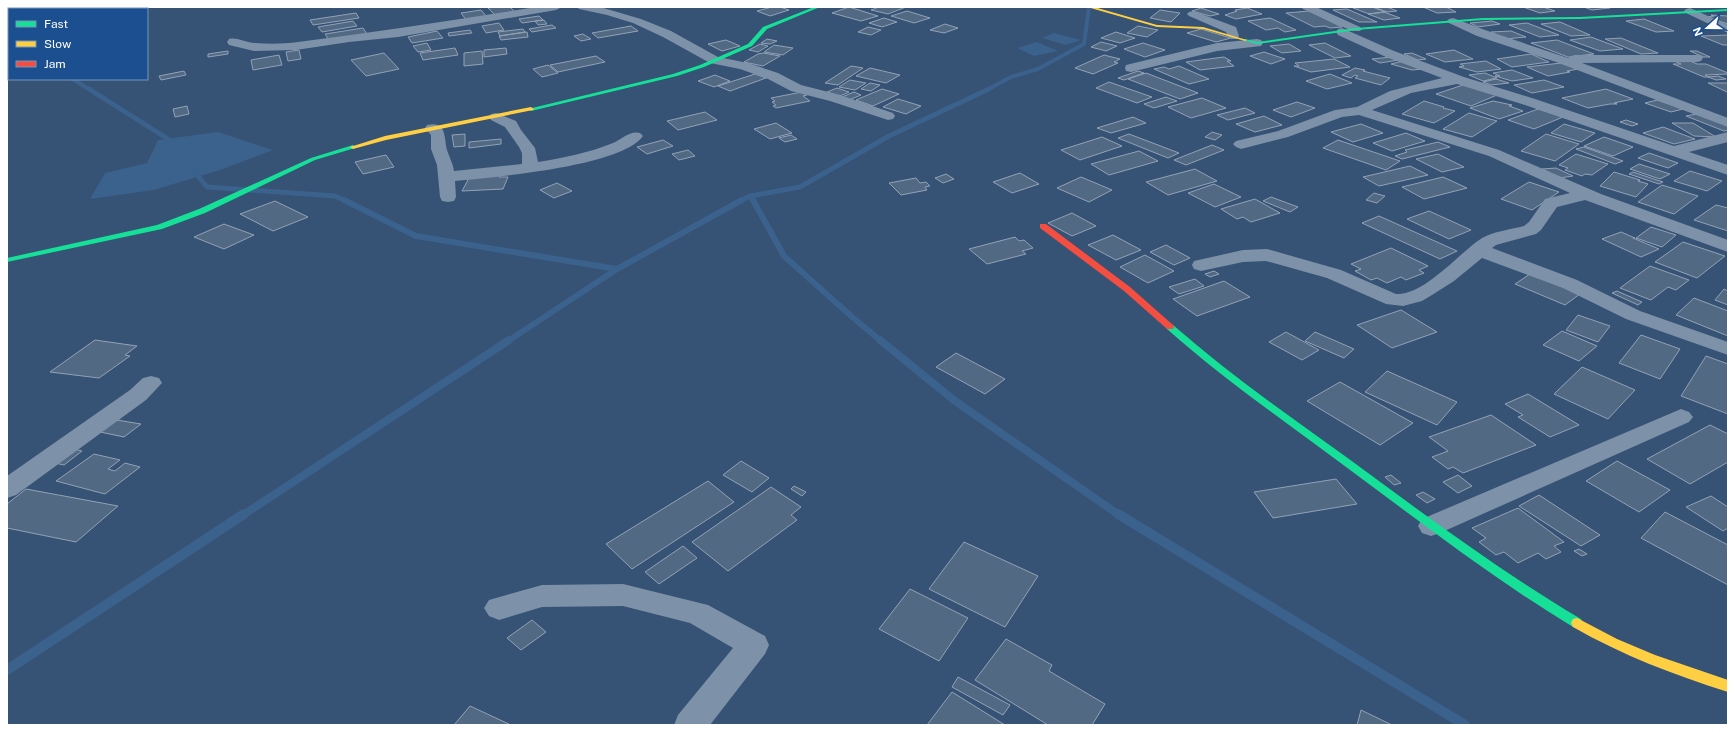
<svg xmlns="http://www.w3.org/2000/svg" width="1735" height="732" viewBox="0 0 1735 732" font-family="'Public Sans',sans-serif">
<rect width="100%" height="100%" fill="#365274"/>
<!-- water -->
<path fill="#3b618d" d="M1054 33 1081 40 1066 45 1042 38Z
M1037 42 1058 51 1034 56 1017 48Z
M218 132 273 150 220 170 154 190 90 199 105 173 147 163 158 140Z"/>
<g fill="none" stroke-linecap="round" stroke-linejoin="round">
<!-- stream-far4 -->
<path stroke="#3b618d" stroke-width="4" d="M7 40H9
M73 79 90 90
M987 90 1011 77 1038 69 1084 44 1089 7"/>
<!-- stream-far3 -->
<path stroke="#3b618d" stroke-width="5" d="M89 89 168 139 172 145
M193 170 207 187 335 196 346 201
M750 196 753 201
M740 201 750 196 800 187 889 136 989 89"/>
<!-- stream-far2 -->
<path stroke="#3b618d" stroke-width="6" d="M344 200 416 236 617 269
M753 200 784 256 851 316 881 341
M508 341 617 269 742 200"/>
<!-- stream-far1 -->
<path stroke="#3b618d" stroke-width="8" d="M880 340 955 401 1119 515
M243 515 509 340"/>
<!-- stream -->
<path stroke="#3b618d" stroke-width="10" d="M1118 514 1465 725
M7 670 244 514"/>
</g>
<!-- building -->
<path fill="#526984" stroke="#92a2b6" d="M495 7H510L515 12 495 15 488 8Z
M772 7H780L789 10 770 16 757 11Z
M849 7 878 16 861 21 832 13Z
M879 7H906L888 14 871 10Z
M1372 7 1385 12 1369 14 1353 8Z
M1374 7H1387L1397 11 1387 12Z
M1423 7H1446L1456 12 1437 13Z
M1523 7H1543L1555 11 1540 13Z
M1584 7H1608L1610 8 1592 10Z
M1201 8 1219 14 1210 16 1192 11Z
M1247 8 1262 14 1236 19 1225 15 1237 11 1235 10Z
M1347 9 1377 22H1359L1333 10Z
M481 10 488 18 467 21 461 13Z
M1160 10 1180 13 1171 22 1150 18Z
M907 11 930 18 914 23 891 16Z
M1309 11 1342 27 1330 28 1325 26 1314 27 1286 13Z
M1384 12 1400 18 1384 20 1368 14Z
M356 13 359 18 313 25 310 20Z
M1711 15 1728 16V24L1706 17 1714 16Z
M539 16 543 20 522 23 519 19Z
M884 18 897 22 882 27 869 23Z
M1270 18 1296 30 1285 32 1278 28 1266 30 1248 21Z
M1644 19 1674 31 1656 32 1626 21Z
M544 20 547 24 538 25 535 21Z
M353 21 357 26 322 32 318 27Z
M1492 21 1500 24 1478 27 1470 23Z
M1560 22 1590 35 1571 36 1541 24Z
M499 23 504 30 486 33 482 26Z
M1527 23 1559 35 1540 37 1509 25Z
M945 24 958 28 944 33 930 30Z
M552 25 556 28 532 32 529 29Z
M631 26 638 31 598 38 592 33Z
M1138 26 1158 30 1147 37 1127 33Z
M868 27 881 30 871 35 858 32Z
M363 28 367 34 329 40 325 34Z
M523 29 525 32 500 36 498 32Z
M1201 29 1231 38 1216 42 1187 33Z
M470 30 472 33 449 36 448 33Z
M437 31 443 38 412 43 408 37Z
M1511 31 1526 37 1505 39 1491 32Z
M527 32 528 37 501 40 499 36Z
M1116 32 1135 38 1120 43 1101 38Z
M583 34 591 39 581 41 574 36Z
M1728 35V45H1723L1701 36Z
M1591 37 1623 49 1600 51 1570 40Z
M1621 38 1658 53 1641 54 1605 39Z
M767 39 777 41 770 44 761 43Z
M726 40 740 46 722 51 708 44Z
M1557 40 1594 54 1568 57 1531 43Z
M1101 42 1117 46 1106 51 1091 47Z
M427 43 431 50 418 52 413 46Z
M1143 43 1165 50 1145 57 1124 49Z
M1325 43 1351 56 1335 58 1309 45Z
M760 44 768 46 758 52 749 50Z
M1289 44 1301 51 1282 53 1270 46Z
M774 45 793 48 783 55 764 52Z
M455 48 458 55 423 60 420 53Z
M506 48 507 54 484 57V50Z
M299 50 301 59 288 61 286 52Z
M1454 50 1473 59 1445 62 1426 54Z
M228 51V54L208 57V54Z
M482 51 483 64 464 66V53Z
M1690 51H1697L1710 57H1703Z
M1264 52 1285 59 1271 64 1250 56Z
M384 53 399 69 366 76 351 60Z
M763 53 780 56 763 66 744 62 758 54Z
M1412 53 1426 59 1418 60 1404 54Z
M1531 54 1549 62 1512 67 1497 59Z
M279 55 282 65 253 70 251 60Z
M1104 55 1120 59 1114 62 1118 63 1093 74 1075 68Z
M596 56 605 62 558 72 550 65Z
M1224 57 1231 61H1227L1234 66 1200 70 1186 62Z
M1391 57 1399 60 1380 63 1372 59Z
M1334 59 1350 67 1311 72 1294 66H1299L1295 63Z
M1688 60 1697 64H1706L1728 73V74L1705 75 1709 77H1704L1673 64H1681L1674 61Z
M1403 61 1423 69 1412 70 1391 64Z
M1486 61 1501 69 1477 72 1459 67 1464 66 1460 64Z
M1561 63 1579 69 1567 71 1570 72 1548 76 1527 67Z
M548 65 558 73 542 77 533 69Z
M851 66 863 68 838 85 825 83Z
M1179 66 1209 79 1189 84 1154 69 1164 67 1169 69Z
M870 68 900 75 886 83 856 76Z
M1355 68 1365 70 1363 71 1390 78 1381 85 1355 78 1358 76 1355 75 1351 78 1342 75Z
M1512 70 1533 78 1512 81 1495 76H1500L1493 73Z
M184 71 186 75 161 80 159 76Z
M1138 71 1144 73 1124 80 1118 78Z
M1146 73 1198 93 1180 99 1128 79Z
M1485 73 1497 78 1483 81 1469 75Z
M755 74 766 78 730 91 718 86Z
M1330 74 1352 83 1327 89 1306 81Z
M715 75 730 81 714 87 698 81Z
M1718 76 1726 79 1716 80 1708 77Z
M1496 79 1509 83 1491 85 1483 82Z
M850 80 866 83 855 90 839 87Z
M1544 80 1564 87 1532 93 1514 85Z
M1109 82 1152 97 1137 103 1096 88Z
M870 83 880 85 871 91 861 89Z
M1708 83H1728V92H1727Z
M1463 85 1497 95 1471 106 1436 94Z
M837 88 849 92 840 96 827 92Z
M882 89 899 94 873 106 856 100Z
M1606 89 1633 99 1614 103 1617 104H1610L1588 108 1562 98Z
M802 92 807 95 803 96 810 101 776 108 773 106 776 105 772 102 775 101 771 98Z
M854 92 861 95 849 100 842 97Z
M1166 97 1177 101 1154 108 1144 104Z
M1202 98 1226 108 1191 118 1168 107Z
M898 99 921 106 906 114 883 107Z
M1657 100 1683 109 1671 112 1645 103Z
M1424 101 1444 107 1443 108 1455 111 1434 123 1402 114Z
M1493 101 1512 105 1509 106 1523 111 1499 119 1470 108Z
M1297 102 1315 108 1291 117 1273 110Z
M187 106 189 114 175 117 173 109Z
M1245 108 1255 113 1228 120 1217 115Z
M1538 109 1563 117 1534 129 1508 120Z
M705 112 717 120 678 130 667 121Z
M1469 113 1497 121 1472 137 1443 129Z
M1702 113 1728 123V130L1724 131 1686 116Z
M1264 116 1282 125 1255 132 1236 124Z
M1133 117 1146 123 1111 133 1097 128Z
M1626 120 1638 124 1632 126 1620 122Z
M776 123 792 133 770 139 754 129Z
M1672 123H1693L1716 137 1694 136Z
M1361 124 1383 133 1353 142 1331 132Z
M1564 124 1595 133 1581 142 1551 133Z
M1663 127 1695 139 1674 144 1643 133Z
M1212 132 1222 135 1215 140 1205 137Z
M1406 133 1425 141 1392 151 1373 143Z
M465 134V146L454 147 452 135Z
M1129 134 1179 153 1168 158 1118 138Z
M1546 134 1579 144 1555 161 1521 151Z
M791 135 797 139 785 142 779 138Z
M1102 137 1122 146 1080 160 1061 150Z
M1604 137 1633 147 1613 156 1584 146Z
M501 139V144L469 148V142Z
M663 140 673 146 647 154 637 147Z
M1338 140 1400 161 1386 170 1323 148Z
M1438 142 1450 147 1402 159 1395 156 1407 152 1405 150Z
M1212 145 1224 150 1186 165 1174 160Z
M1584 147 1623 161 1615 164 1576 149Z
M688 150 695 156 679 160 672 154Z
M1139 151 1158 161 1109 175 1091 164Z
M1649 153 1678 163 1668 168 1638 158Z
M1438 154 1464 167 1442 172 1416 159Z
M1576 154 1608 164 1592 175 1585 174 1582 176 1565 170 1568 168 1559 165Z
M386 155 394 167 363 174 355 162Z
M1639 164 1670 174 1660 179 1630 169Z
M1410 166 1428 175 1379 186 1363 177Z
M1556 168 1573 176 1559 178 1542 169Z
M1195 169 1217 181 1168 195 1146 182Z
M1690 171 1722 181 1707 191 1674 181Z
M1614 172 1640 180 1638 181 1648 184 1636 197 1600 186Z
M1633 172 1663 182 1659 184 1629 174Z
M1020 173 1039 184 1012 193 993 182Z
M946 174 954 179 943 183 935 178Z
M501 175 499 177H508L503 189 462 191 469 178Z
M1081 177 1112 190 1089 202 1057 188Z
M1443 177 1467 188 1424 199 1402 187Z
M916 178 920 183 926 182 930 186 925 187 927 190 901 195 889 183Z
M1529 182 1559 192 1532 210 1501 199Z
M557 183 572 191 554 198 540 190Z
M1214 184 1241 197 1215 207 1188 193Z
M1662 185 1698 196 1674 214 1638 202Z
M1374 193 1385 196 1377 203 1366 200Z
M1271 197 1298 207 1290 212 1263 201Z
M1255 199 1280 213 1251 222 1243 217 1237 219 1221 209Z
M275 201 308 217 273 231 240 214Z
M1716 205 1728 208V231L1694 220Z
M1429 211 1471 230 1449 239 1407 219Z
M1072 213 1096 226 1072 236 1048 223Z
M1379 216 1457 251 1440 259 1362 223Z
M224 224 254 235 224 249 194 237Z
M1651 227 1676 235 1662 247 1636 238Z
M1621 232 1635 238H1633L1659 249 1641 257 1602 239Z
M1113 235 1141 250 1116 260 1088 245Z
M1015 237 1019 241 1024 240 1033 248 1022 251 1026 254 987 264 969 249Z
M1683 242 1725 256 1697 278 1655 262Z
M1166 245 1190 258 1174 265 1150 252Z
M1391 248 1428 266 1419 270 1424 273 1406 280 1401 277 1387 283 1377 278 1371 280 1355 271 1361 269 1351 264Z
M1145 255 1174 271 1148 283 1120 267Z
M1650 266 1689 280 1676 290 1668 287 1651 300 1620 288Z
M1214 271 1219 274 1210 277 1205 274Z
M1530 274 1580 294 1565 305 1515 284Z
M1195 279 1204 286 1179 294 1169 287Z
M1224 281 1250 297 1197 316 1173 299Z
M1724 289 1728 291V305L1715 300Z
M1617 291 1642 302 1638 305 1612 293Z
M1694 298 1728 311V336L1676 315Z
M1401 310 1437 332 1392 348 1357 325Z
M1578 315 1610 326 1598 342 1566 330Z
M1562 331 1597 346 1579 361 1543 345Z
M1286 332 1319 350 1302 360 1269 342Z
M1315 332 1354 349 1344 358 1305 341Z
M1641 335 1680 349 1660 379 1619 363Z
M95 340 137 346 125 355 130 356 99 378 50 372Z
M956 353 1005 379 985 394 936 367Z
M1706 356 1728 364V414L1681 396Z
M1582 367 1635 390 1608 419 1554 394Z
M1387 371 1457 402 1437 425 1365 392Z
M1340 382 1413 423 1380 445 1307 401Z
M1528 394 1579 425 1550 437 1518 417 1523 415 1505 404Z
M1491 415 1536 445 1463 473 1453 467 1448 469 1432 457 1448 451 1429 437Z
M117 420 141 424 124 437 100 432Z
M1710 425 1728 434V462L1690 484 1647 459Z
M74 449 82 451 64 465 55 463Z
M94 454 120 460 108 469 115 471 125 463 140 467 105 494 56 481Z
M741 461 769 478 752 492 723 475Z
M1617 461 1670 490 1639 512 1586 481Z
M1391 475 1401 483 1394 485 1385 477Z
M1458 475 1472 486 1458 493 1443 482Z
M1336 479 1357 504 1273 518 1254 492Z
M708 481 734 502 632 569 606 544Z
M794 486 806 492 802 496 791 489Z
M771 487 801 507 791 515 797 520 728 571 692 542Z
M26 489 118 506 76 542 7 528V504Z
M1423 492 1435 499 1427 503 1416 495Z
M1539 495 1600 535 1581 546 1519 506Z
M1711 496 1728 507V528L1723 531 1686 507Z
M1518 508 1564 542 1554 546 1561 552 1546 559 1538 553 1518 563 1504 552 1496 555 1479 542 1486 538 1472 528Z
M1665 512 1728 545V585L1641 538Z
M964 542 1038 576 1005 627 929 589Z
M683 546 697 558 659 584 645 572Z
M1579 549 1587 554 1582 556 1574 551Z
M910 589 968 618 939 661 879 629Z
M532 620 546 632 521 650 507 638Z
M1006 639 1052 665 1049 671 1105 704 1092 725H1048L975 680Z
M958 677 1010 705 1003 715 952 687Z
M952 692 1005 725H927Z
M470 706 511 725H454Z
M1361 710 1392 725H1357Z"/>
<g fill="none" stroke-linecap="round" stroke-linejoin="round">
<!-- street -->
<path fill="#7d92a8" fill-rule="evenodd" d="M536 7H562L556 10 398 37 349 42 296 50 254 51 229 45 227 42 229 39C238 37 246 43 255 43 269 44 284 44 298 42 377 32 456 20 536 7Z
M577 7H600L641 19 671 31 718 57 748 63 778 73 801 85 840 95 893 113 895 116 893 119 888 120 830 101 791 91 768 79 740 69 710 63 663 37 633 23 607 15 579 9Z
M1301 7H1316L1360 27 1362 29 1360 31H1352L1303 9Z
M1690 8 1728 25V33L1686 13 1684 11 1686 9Z
M1193 11 1236 27 1239 36 1237 39H1229L1226 32 1189 16 1187 14 1189 12Z
M1453 18 1485 30 1568 58 1574 55H1701L1703 58 1701 61 1697 62 1582 63 1728 118V127L1556 62 1477 36 1449 23 1447 21 1449 19Z
M1342 28 1394 51 1464 77 1535 99 1674 146 1728 132V142L1689 152 1728 165V175L1525 105 1457 84 1411 93 1372 110 1499 150 1601 194 1728 240V252L1585 200 1557 207 1541 230 1536 234 1496 245 1492 248 1577 280 1640 311 1728 342V355L1626 319 1563 288 1482 258 1454 281 1432 295 1422 301 1403 306 1386 304 1327 278 1266 261 1243 262 1201 271 1194 269 1192 265 1194 261 1243 250 1267 249 1341 270 1396 294C1424 296 1460 252 1482 238 1492 232 1512 229 1524 226L1529 222 1545 199 1570 193 1489 156 1359 115 1342 117 1288 137 1241 149 1236 147 1233 144 1236 141 1278 131 1335 110 1357 107 1390 91 1442 78 1386 57 1338 35 1336 32 1338 29Z
M1257 39 1261 40 1263 43 1261 46 1217 51 1131 72 1126 71 1125 68 1126 65 1217 43Z
M496 113 516 121 521 130 535 148 538 162C563 158 588 153 613 143 622 139 630 130 640 133L643 136C621 167 493 177 455 181L456 197 454 201 448 202 442 201 440 197 437 165 431 149V135L425 128 427 125C447 120 444 138 447 150 449 157 453 163 454 171L522 164V153L519 147 505 127 491 120 489 117 491 114Z
M151 376 159 378 162 383 146 400 16 495 7 498V476L130 390 143 378Z
M1681 409 1689 412 1693 417 1689 422 1440 533 1431 536 1422 533 1418 526 1422 519Z
M623 584 708 605 765 636 769 645 765 654 710 725H674L678 715 733 648 690 623 623 606 542 607 499 620 489 616 484 608 489 600 542 585Z"/>
<!-- fast -->
<path fill="#16e098" fill-rule="evenodd" d="M814 7H820L767 29 752 46 704 67 677 76 531 111 528 109 673 74 700 65 748 44 763 27Z
M1728 9V11L1580 19 1483 20 1356 30 1257 44 1243 40 1245 39 1257 42 1356 28 1483 18 1580 17Z
M353 145 356 147 355 148 315 160 205 213 162 229 7 262V258L157 225 199 209 311 158Z
M1170 324 1173 325C1229 374 1289 416 1349 459 1425 515 1500 571 1581 619L1583 623 1581 627 1577 628 1573 627C1492 578 1418 520 1342 464 1283 420 1222 378 1167 329L1166 327Z"/>
<!-- slow -->
<path fill="#ffcf43" fill-rule="evenodd" d="M1087 7H1094L1157 25 1203 27 1247 40 1245 41 1203 29 1157 27Z
M531 107 534 109 533 110 386 140 353 149 350 147 385 136Z
M1577 618 1617 639 1655 655 1728 680V692C1674 675 1622 655 1573 627L1571 623 1573 619Z"/>
<!-- jam -->
<path fill="#f24e42" fill-rule="evenodd" d="M1040 224H1046L1130 287 1173 325 1174 327 1173 329H1167L1124 291 1040 228Z"/>
</g>
<!-- border -->
<rect width="1735" height="732" fill="none" stroke="#ffffff" stroke-width="16"/>
<!-- legend -->
<rect x="8" y="8" width="140" height="72" fill="#1b4f8f" stroke="#7695bc"/>
<rect x="16" y="21" width="20" height="6" fill="#16e098" stroke="#7695bc"/>
<text x="44" y="28" font-size="12" fill="#ffffff">Fast</text>
<rect x="16" y="41" width="20" height="6" fill="#ffcf43" stroke="#7695bc"/>
<text x="44" y="48" font-size="12" fill="#ffffff">Slow</text>
<rect x="16" y="61" width="20" height="6" fill="#f24e42" stroke="#7695bc"/>
<text x="44" y="68" font-size="12" fill="#ffffff">Jam</text>
<!-- north arrow -->
<g transform="translate(1707 28) rotate(249)" stroke="#1b4f8f" stroke-width="3" paint-order="stroke">
<path d="M0-3L7 15L0 10L-7 15Z" fill="#ffffff"/>
<text y="-6" font-size="11" font-weight="bold" text-anchor="middle" fill="#ffffff">N</text>
</g>
</svg>
